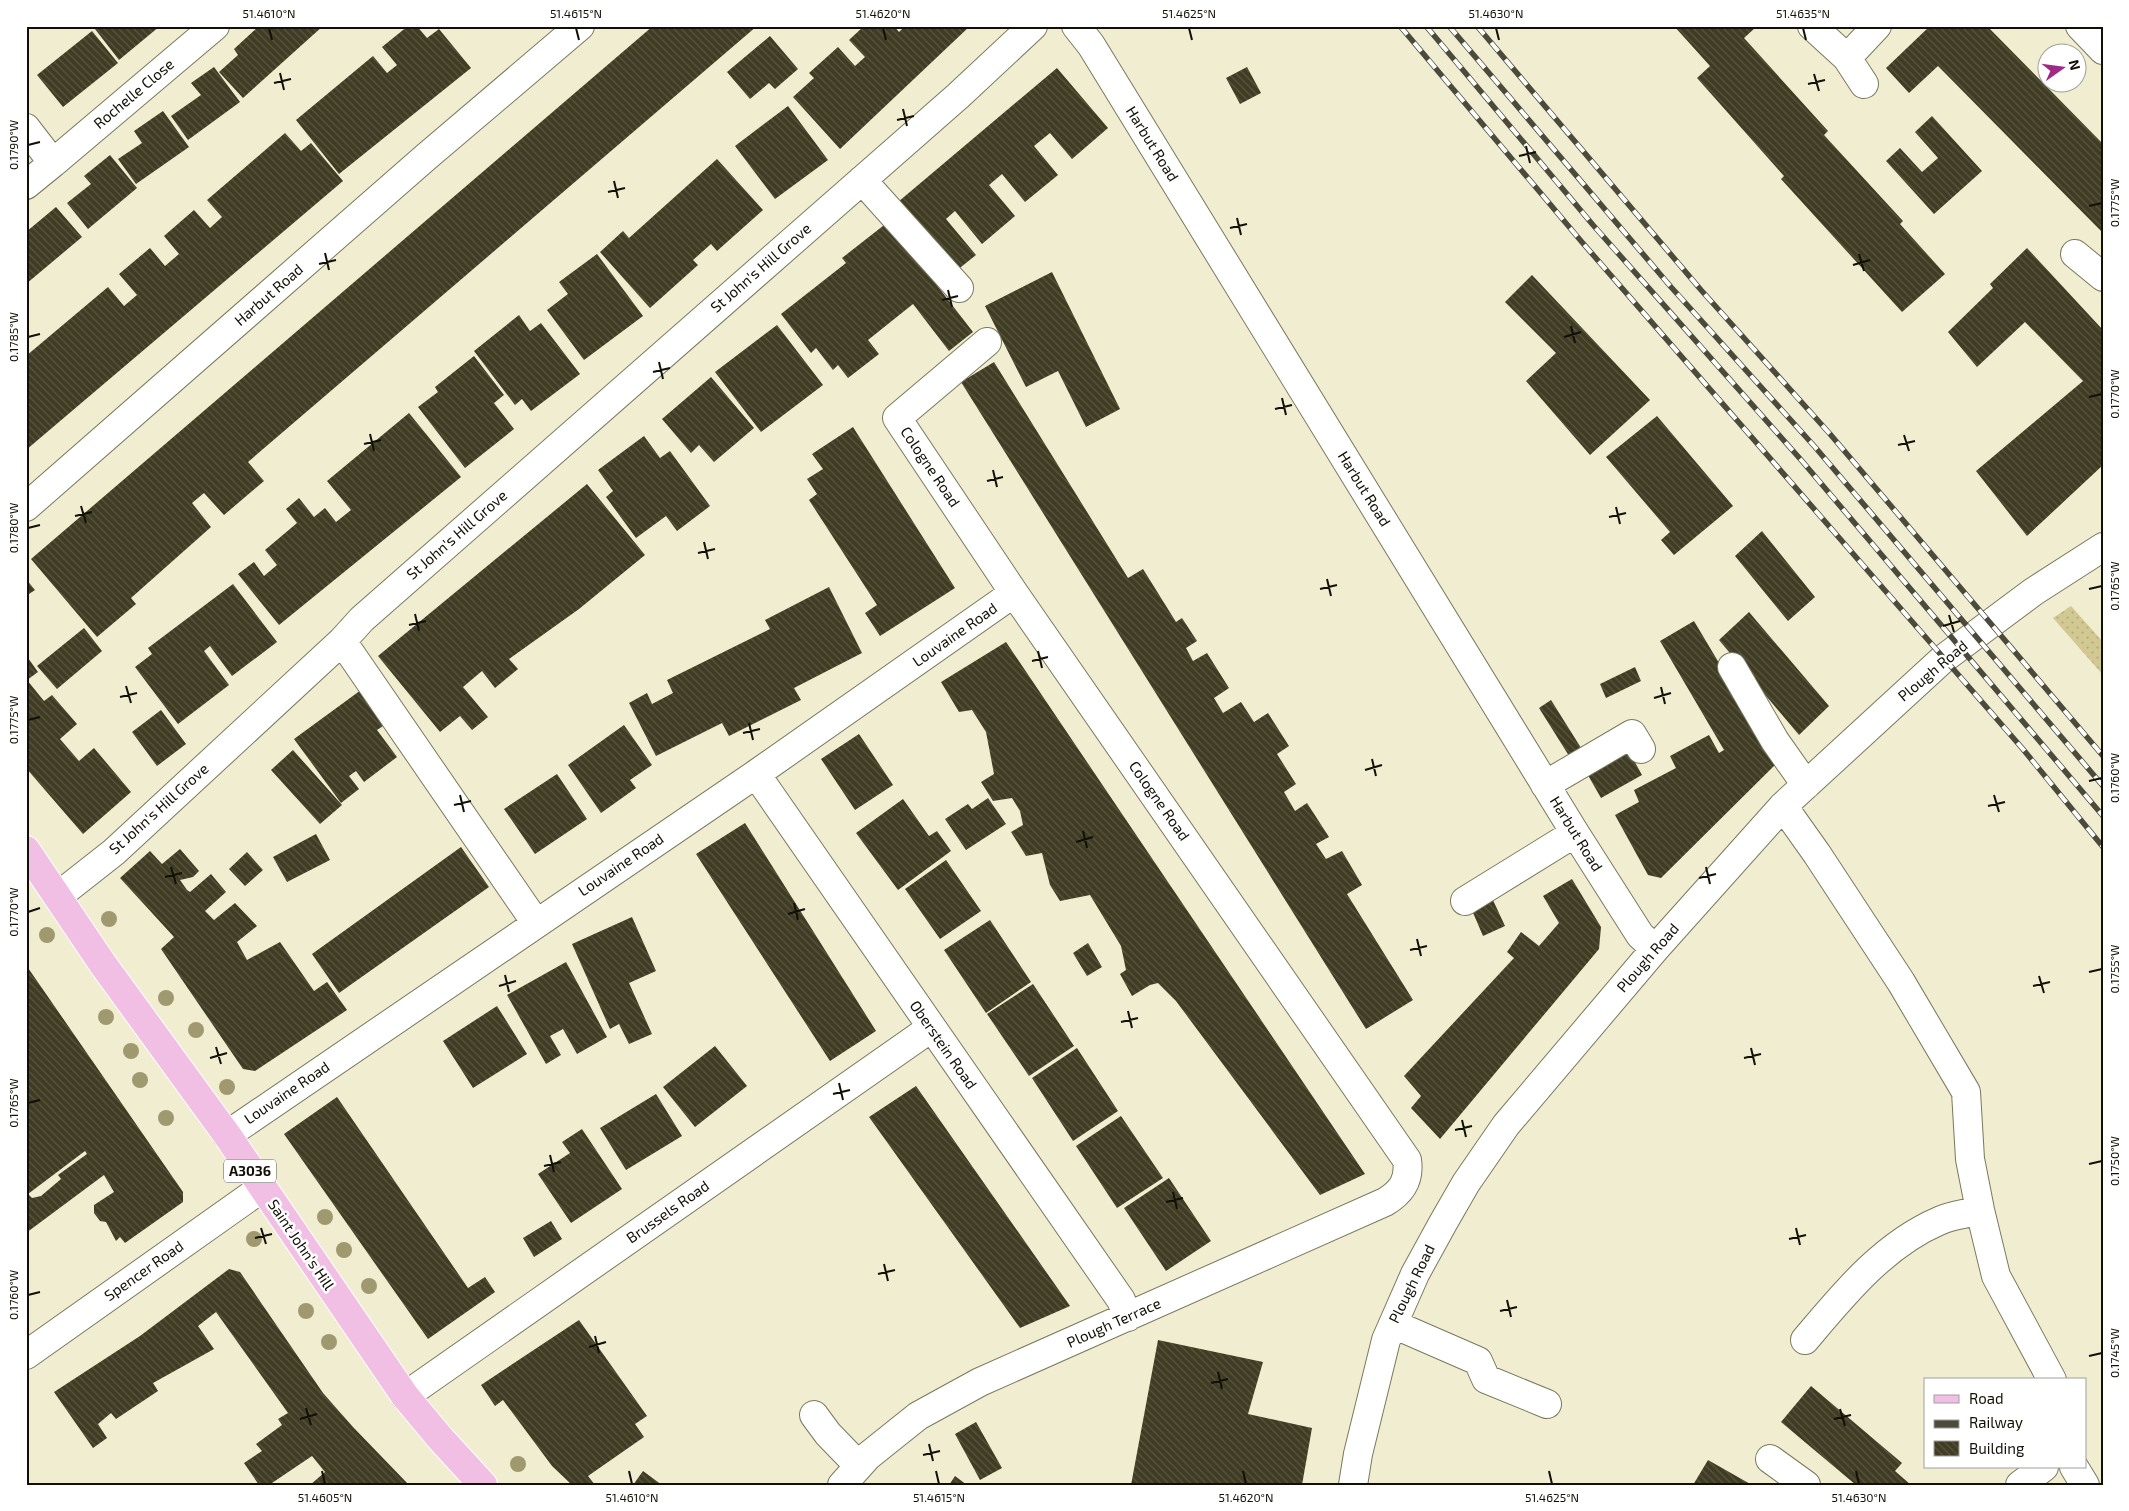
<svg xmlns="http://www.w3.org/2000/svg" width="2129" height="1511" viewBox="0 0 2129 1511" font-family="'Exo 2',sans-serif">
<defs>
<pattern id="grass-dots" width="8" height="8" patternUnits="userSpaceOnUse" patternTransform="scale(1.25)"><rect width="8" height="8" fill="#d1c892"/><path d="M2 2h.1M6 6h.1" fill="none" stroke="#b2ab7c" stroke-width="1.8" stroke-linecap="round"/></pattern>
<pattern id="building-back-hatch" width="6" height="6" patternUnits="userSpaceOnUse" patternTransform="scale(1.25)"><rect width="6" height="6" fill="#403c24"/><path d="M-1 5l2 2M0 0l6 6M5-1l2 2" fill="none" stroke="#585541"/></pattern>
</defs>
<rect width="100%" height="100%" fill="#f1edd0"/>
<!-- grass -->
<path fill="url(#grass-dots)" d="M2071 606 2103 642V675L2053 618Z"/>
<!-- building -->
<path fill="url(#building-back-hatch)" fill-rule="evenodd" d="M99 26H160L119 60 95 29Z
M259 26H323L243 98 219 72 238 55 234 49Z
M408 26H417L427 38 439 29 471 68 339 174 296 120 373 56 387 73 397 65 382 47Z
M653 26H757L248 462 264 481 224 515 204 493 192 503 211 527 131 598 136 604 97 637 31 559Z
M864 26H894L899 32 905 26H970L840 149 793 97 814 78 809 73 838 47 855 66 865 57 849 40Z
M1674 26H1754L1755 28 1744 38 1828 131 1824 135 1903 221 1900 224 1945 274 1902 312 1781 179 1784 176 1697 78 1710 66Z
M1930 26H1987L2103 144V233L1938 66 1909 93 1886 68Z
M92 31 118 63 63 107 37 75Z
M770 36 798 69 775 89 769 83 750 99 727 72Z
M214 67 240 102 188 140 171 116 201 95 191 83Z
M1247 67 1261 93 1240 104 1226 78Z
M1057 68 1108 128 1072 159 1050 133 1034 146 1058 175 1025 202 1002 174 989 185 1015 216 982 244 955 211 946 219 976 255 956 271 898 202Z
M788 106 828 160 775 199 735 146Z
M163 111 189 147 136 184 118 159 142 143 134 131Z
M1932 116 1982 171 1934 214 1886 161 1900 148 1922 172 1938 158 1915 132Z
M285 133 301 151 311 143 343 181 26 450V356L108 287 124 306 137 295 119 274 150 248 165 266 179 254 164 236 194 210 210 228 222 217 207 200Z
M110 155 137 188 88 229 67 203 91 184 84 176Z
M717 159 763 210 717 251 711 244 693 260 698 265 650 308 600 252 623 231 629 238Z
M56 207 82 237 26 284V232Z
M888 222 973 332 949 351 913 304 868 340 879 354 848 378 838 365 833 370 816 348 811 353 781 314 846 263 842 258Z
M2027 248 2103 330V465L2027 536 1976 471 2083 381 2025 322 1977 367 1948 332 1993 288 1990 284Z
M597 254 643 316 584 360 547 310 568 294 559 282Z
M1052 272 1120 409 1086 427 1058 371 1026 387 985 306Z
M1532 275 1650 400 1590 455 1526 381 1556 353 1505 302Z
M519 315 530 331 541 323 580 374 531 411 522 399 515 405 474 351Z
M777 325 823 385 761 432 715 372Z
M474 356 504 395 494 403 514 429 465 468 418 407 438 392 435 387Z
M994 362 1128 578 1143 569 1176 622 1182 618 1197 641 1186 648 1193 661 1207 653 1229 688 1214 698 1223 713 1241 702 1254 722 1268 713 1289 746 1277 754 1296 784 1284 792 1295 811 1307 803 1329 837 1316 844 1326 859 1342 851 1362 885 1347 894 1413 1000 1366 1029 961 382Z
M711 377 754 428 714 462 699 445 691 453 662 419Z
M409 413 461 477 279 625 238 574 254 562 264 576 277 565 265 550 297 523 286 509 299 498 314 517 325 508 336 522 351 510 327 481Z
M1657 416 1733 506 1674 555 1661 540 1670 532 1606 457Z
M853 427 955 588 880 636 865 613 877 605 809 500 817 494 807 479 823 469 812 454Z
M644 436 660 458 670 451 710 506 677 531 666 516 636 538 606 497 613 491 598 470Z
M587 484 645 555 579 609 509 659 518 669 495 688 482 671 463 687 488 717 472 730 460 716 440 732 378 656Z
M1762 531 1815 597 1788 621 1735 556Z
M26 579 35 590 26 596Z
M233 584 277 642 232 676 210 646 204 651 229 685 178 724 135 667 152 654 148 648Z
M829 587 862 653 794 688 801 700 729 736 722 723 656 756 629 703 647 693 652 704 673 693 667 680 770 629 765 620Z
M1749 612 1829 706 1799 735 1719 640Z
M1694 621 1778 762 1661 878 1648 875 1615 815 1639 802 1634 790 1676 768 1670 756 1709 735 1719 753 1724 750 1660 641Z
M84 628 102 651 57 689 37 666Z
M1006 642 1365 1174 1320 1195 1176 1001 1158 983 1150 985 1132 996 1120 974 1126 970 1121 946 1090 895 1060 901 1050 885 1042 853 1026 856 1011 832 1023 825 1020 811 1012 798 993 801 981 782 994 774 986 732 972 710 959 712 941 682Z
M28 658 38 672 27 680 44 701 52 695 77 724 60 739 79 761 94 748 131 792 83 834 26 768V659Z
M1635 667 1641 681 1606 698 1600 684Z
M361 690 386 724 377 730 397 757 364 782 356 771 349 776 359 789 341 803 294 739Z
M1551 700 1588 759 1576 767 1539 708Z
M161 710 186 744 157 766 132 732Z
M624 725 652 765 630 780 636 788 601 813 568 765Z
M859 734 893 785 855 810 821 759Z
M1626 746 1642 775 1601 798 1585 770Z
M293 750 342 805 320 824 271 770Z
M557 774 587 819 535 854 504 809Z
M988 798 1006 824 966 850 945 819 968 804 972 809Z
M903 799 929 836 937 831 951 851 898 890 856 833Z
M745 823 876 1031 830 1061 696 854Z
M316 834 330 860 287 882 273 857Z
M461 847 489 887 339 993 312 954Z
M180 849 199 871 193 877 180 880 187 890 190 892 211 874 226 892 205 911 214 920 235 903 257 926 237 942 247 960 280 942 314 991 327 982 347 1010 255 1071 243 1069 161 949 174 937 120 878 150 851 162 864Z
M247 852 263 870 245 886 229 869Z
M946 860 981 911 940 939 905 889Z
M1572 879 1601 927 1599 949 1440 1139 1411 1108 1421 1096 1404 1076 1514 958 1507 952 1521 932 1539 946 1559 923 1543 896Z
M1492 898 1505 926 1483 936 1471 908Z
M632 917 656 971 629 983 652 1034 629 1044 619 1024 610 1029 572 944Z
M990 920 1031 982 986 1013 944 950Z
M1088 943 1102 967 1087 976 1073 953Z
M566 962 607 1037 577 1054 563 1029 550 1036 561 1055 546 1064 507 995Z
M26 965 183 1192V1202L125 1243 120 1237 116 1241 106 1222 100 1221 94 1213V1205L114 1192 104 1175 26 1233V1058L29 1057 26 1053ZM85 1151 87 1154 58 1175 61 1179 41 1196 32 1198 28 1194Z
M1033 984 1074 1046 1029 1076 987 1014Z
M497 1006 527 1054 473 1088 443 1041Z
M715 1046 747 1086 695 1127 663 1087Z
M1077 1048 1118 1111 1073 1141 1032 1078Z
M916 1086 1070 1306 1020 1328 869 1117Z
M656 1094 682 1136 626 1170 600 1128Z
M337 1097 468 1288 485 1277 495 1292 428 1339 284 1134Z
M1121 1116 1163 1178 1117 1208 1076 1146Z
M582 1129 622 1189 571 1223 538 1174 570 1153 562 1142Z
M1169 1178 1211 1241 1166 1271 1124 1208Z
M551 1221 562 1239 534 1257 523 1238Z
M229 1269 240 1272 323 1393 353 1427 409 1485H310L325 1472 312 1456 269 1485H259L244 1463 262 1451 256 1444 282 1425 278 1419 288 1413 216 1312 198 1326 214 1349 153 1383 158 1391 116 1419 111 1413 98 1424 107 1438 93 1448 54 1392 140 1336Z
M579 1320 647 1416 635 1424 644 1437 588 1476 595 1485H572L552 1466 503 1400 495 1406 481 1385Z
M1158 1340 1263 1362 1248 1414 1312 1428 1302 1485H1131Z
M1811 1386 1902 1463 1895 1471 1911 1485H1856L1781 1422Z
M976 1422 1002 1468 980 1480 955 1434Z
M1708 1460 1752 1485H1693Z
M643 1471 662 1485H633Z
M955 1476 967 1485H949Z"/>
<g fill="none" stroke-linecap="round" stroke-linejoin="round">
<!-- minor casing -->
<g stroke="#7c785e" stroke-width="30">
<path id="minor" d="M1076 26 1091 45 1575 833 1640 935 1655 949
M1812 26 1847 58 1864 84
M2080 26 2103 50
M1847 58 1877 26
M26 128 53 163 215 26
M862 180 959 288
M26 185 53 163
M2075 254 2103 277
M26 507 426 157 580 26
M342 641 536 923
M1732 667 1775 741 1806 785
M756 774 1121 1300 1128 1317
M1545 785 1632 734 1641 749
M1783 806 1817 854 1901 982 1966 1092 1970 1159 1980 1210 1996 1276 2052 1380
M58 896 114 852 342 641 362 619 958 96 1033 26
M1465 901 1575 833
M227 1135 756 774 1014 593
M1393 1324 1478 1361 1486 1379 1547 1404
M1805 1340C1843 1295 1883 1245 1939 1221 1951 1215 1967 1214 1980 1210
M26 1355 262 1188
M405 1396 931 1028
M814 1415 828 1434 859 1466
M1770 1459 1806 1485
M2074 1467 2085 1485
M842 1485 868 1456 918 1416 980 1382 1385 1202C1402 1192 1410 1180 1407 1160L1014 593 897 418 987 342
M1353 1485 1358 1454 1386 1340 1415 1274 1443 1223 1466 1183 1506 1125 1655 949 1783 806 1943 659 2033 592 2103 547
M2020 1485 2044 1467"/>
</g>
<!-- major casing -->
<g stroke="#fff" stroke-width="30">
<path id="major" d="M26 850 102 963 227 1135 405 1396 440 1438 483 1485"/>
</g>
<!-- minor -->
<use href="#minor" stroke="#fff" stroke-width="28"/>
<!-- major -->
<use href="#major" stroke="#f2bfe4" stroke-width="28"/>
<!-- rail casing -->
<g stroke="#4c4a3b" stroke-width="5.5">
<path id="rail" d="M1400 26 1581 241 2022 748 2103 847
M1426 26 1593 225 1802 461 2103 816
M1449 26 1671 287 1815 447 2103 786
M1477 26 1701 290 1830 434 2103 756"/>
</g>
<!-- rail -->
<use href="#rail" stroke="#fff" stroke-width="4" stroke-dasharray="11" stroke-linecap="butt"/>
</g>
<!-- trees -->
<g fill="#a09970">
<circle cx="109" cy="919" r="8"/>
<circle cx="47" cy="935" r="8"/>
<circle cx="166" cy="998" r="8"/>
<circle cx="106" cy="1017" r="8"/>
<circle cx="196" cy="1030" r="8"/>
<circle cx="131" cy="1051" r="8"/>
<circle cx="140" cy="1080" r="8"/>
<circle cx="227" cy="1087" r="8"/>
<circle cx="166" cy="1118" r="8"/>
<circle cx="325" cy="1217" r="8"/>
<circle cx="254" cy="1239" r="8"/>
<circle cx="344" cy="1250" r="8"/>
<circle cx="369" cy="1286" r="8"/>
<circle cx="306" cy="1311" r="8"/>
<circle cx="329" cy="1342" r="8"/>
<circle cx="518" cy="1464" r="8"/>
</g>
<!-- ticks -->
<path fill="none" stroke="#110f06" stroke-width="2" d="M269 28 272 40M576 28 579 40M883 28 886 40M1189 28 1192 40M1496 28 1499 40M1803 28 1806 40M280 73 284 90M1814 74 1819 91M274 83 291 79M1808 84 1825 80M903 109 907 126M897 120 914 116M28 145 40 142M1526 146 1530 163M1519 156 1536 152M614 181 618 198M608 192 625 188M2089 206 2102 203M1237 218 1241 235M1230 228 1247 224M325 253 329 270M1859 254 1864 271M319 264 336 260M1853 265 1870 260M948 290 952 307M942 300 958 296M1571 326 1575 343M28 337 40 334M1564 337 1581 332M659 362 663 379M653 372 670 368M2089 397 2102 394M1282 398 1286 415M1275 409 1292 405M370 434 374 451M1904 435 1909 451M364 444 381 440M1898 445 1915 441M993 470 997 487M987 481 1003 477M81 506 86 523M1616 507 1620 524M75 516 92 512M1609 517 1626 513M28 528 40 525M704 542 708 559M698 553 715 549M1327 579 1331 596M1320 589 1337 585M2089 589 2102 586M415 614 419 631M1949 615 1954 632M409 625 426 621M1943 626 1960 621M1038 651 1042 668M1032 661 1048 657M126 686 131 703M1661 687 1665 704M120 697 137 693M1654 698 1671 693M28 720 40 717M749 723 753 740M743 733 760 729M1372 759 1376 776M1365 770 1382 765M2089 781 2102 778M460 795 464 812M1994 795 1999 812M454 805 471 801M1988 806 2005 802M1083 831 1087 848M1076 842 1093 837M171 867 176 884M1706 867 1710 884M165 877 182 873M1699 878 1716 874M794 903 798 920M28 912 40 908M788 914 805 909M1417 939 1421 956M1410 950 1427 946M2089 972 2102 969M505 975 509 992M2039 976 2044 993M499 986 516 981M2033 986 2050 982M1128 1011 1132 1028M1121 1022 1138 1018M216 1047 221 1064M1751 1048 1755 1065M210 1058 227 1053M1744 1058 1761 1054M839 1083 843 1100M833 1094 850 1090M28 1103 40 1100M1462 1120 1466 1137M1455 1130 1472 1126M550 1155 554 1172M2089 1164 2102 1161M544 1166 561 1162M1173 1192 1177 1209M1166 1202 1183 1198M261 1228 266 1244M1796 1228 1800 1245M255 1238 272 1234M1789 1239 1806 1235M884 1264 888 1281M878 1274 895 1270M28 1295 40 1292M1507 1300 1511 1317M1500 1311 1517 1307M595 1336 599 1353M589 1347 606 1342M2089 1356 2102 1353M1218 1372 1222 1389M1211 1383 1228 1379M306 1408 311 1425M1840 1409 1845 1426M300 1419 317 1414M1834 1419 1851 1415M929 1444 933 1461M923 1455 940 1451M322 1471 325 1484M629 1471 632 1484M936 1471 939 1484M1243 1471 1246 1484M1549 1471 1552 1484M1856 1471 1859 1484"/>
<g text-anchor="middle" stroke-width="5" stroke-linejoin="round" paint-order="stroke">
<!-- shield labels -->
<rect fill="#fff" stroke="#585751" stroke-width="1" x="224" y="1159.5" width="52" height="23" rx="4"/>
<g font-size="14" font-weight="bold" fill="#110f06">
<text x="250" y="1176">A3036</text>
</g>
<!-- street labels -->
<g font-size="15" fill="#110f06" stroke="#fff">
<text transform="translate(134 94) rotate(-40)" y="5">Rochelle Close</text>
<text transform="translate(1152 144) rotate(58)" y="5">Harbut Road</text>
<text transform="translate(761 268) rotate(-41)" y="5">St John's Hill Grove</text>
<text transform="translate(269 295) rotate(-41)" y="5">Harbut Road</text>
<text transform="translate(930 467) rotate(56)" y="5">Cologne Road</text>
<text transform="translate(1364 489) rotate(58)" y="5">Harbut Road</text>
<text transform="translate(457 535) rotate(-41)" y="5">St John's Hill Grove</text>
<text transform="translate(955 635) rotate(-35)" y="5">Louvaine Road</text>
<text transform="translate(1933 671) rotate(-40)" y="5">Plough Road</text>
<text transform="translate(1159 801) rotate(55)" y="5">Cologne Road</text>
<text transform="translate(159 809) rotate(-42)" y="5">St John's Hill Grove</text>
<text transform="translate(1576 834) rotate(58)" y="5">Harbut Road</text>
<text transform="translate(621 865) rotate(-34)" y="5">Louvaine Road</text>
<text transform="translate(1648 958) rotate(-49)" y="5">Plough Road</text>
<text transform="translate(943 1045) rotate(55)" y="5">Oberstein Road</text>
<text transform="translate(287 1093) rotate(-34)" y="5">Louvaine Road</text>
<text transform="translate(668 1212) rotate(-35)" y="5">Brussels Road</text>
<text transform="translate(301 1245) rotate(56)" y="5">Saint John's Hill</text>
<text transform="translate(144 1271) rotate(-35)" y="5">Spencer Road</text>
<text transform="translate(1412 1284) rotate(-64)" y="5">Plough Road</text>
<text transform="translate(1114 1323) rotate(-24)" y="5">Plough Terrace</text>
</g>
</g>
<!-- border -->
<rect width="2129" height="1511" fill="none" stroke="#ffffff" stroke-width="55"/>
<!-- legend -->
<rect x="1924" y="1378" width="162" height="90" fill="#ffffff" stroke="#a09f9b"/>
<rect x="1934" y="1395" width="25" height="8" fill="#f2bfe4" stroke="#a09f9b"/>
<text x="1969" y="1404" font-size="15" fill="#110f06">Road</text>
<rect x="1934" y="1420" width="25" height="8" fill="#4c4a3b" stroke="#a09f9b"/>
<text x="1969" y="1428" font-size="15" fill="#110f06">Railway</text>
<rect x="1934" y="1441" width="25" height="15" fill="url(#building-back-hatch)" stroke="#a09f9b"/>
<text x="1969" y="1454" font-size="15" fill="#110f06">Building</text>
<!-- north arrow -->
<g transform="translate(2062 68) rotate(76)"><circle r="24" fill="#ffffff" stroke="#a09f9b"/>
<path d="M0-4L9 19L0 12L-9 19Z" fill="#9e2a85"/>
<text y="-8" font-size="14" font-weight="bold" text-anchor="middle" fill="#110f06">N</text>
</g>
<rect x="28" y="28" width="2074" height="1456" fill="none" stroke="#110f06" stroke-width="2"/>
<g font-size="12" text-anchor="middle" fill="#110f06">
<text x="269" y="18">51.4610°N</text>
<text x="576" y="18">51.4615°N</text>
<text x="883" y="18">51.4620°N</text>
<text x="1189" y="18">51.4625°N</text>
<text x="1496" y="18">51.4630°N</text>
<text x="1803" y="18">51.4635°N</text>
<text transform="translate(14 145) rotate(-90)" y="4">0.1790°W</text>
<text transform="translate(2115 203) rotate(-90)" y="4">0.1775°W</text>
<text transform="translate(14 337) rotate(-90)" y="4">0.1785°W</text>
<text transform="translate(2115 394) rotate(-90)" y="4">0.1770°W</text>
<text transform="translate(14 528) rotate(-90)" y="4">0.1780°W</text>
<text transform="translate(2115 586) rotate(-90)" y="4">0.1765°W</text>
<text transform="translate(14 720) rotate(-90)" y="4">0.1775°W</text>
<text transform="translate(2115 778) rotate(-90)" y="4">0.1760°W</text>
<text transform="translate(14 912) rotate(-90)" y="4">0.1770°W</text>
<text transform="translate(2115 969) rotate(-90)" y="4">0.1755°W</text>
<text transform="translate(14 1103) rotate(-90)" y="4">0.1765°W</text>
<text transform="translate(2115 1161) rotate(-90)" y="4">0.1750°W</text>
<text transform="translate(14 1295) rotate(-90)" y="4">0.1760°W</text>
<text transform="translate(2115 1353) rotate(-90)" y="4">0.1745°W</text>
<text x="325" y="1502">51.4605°N</text>
<text x="632" y="1502">51.4610°N</text>
<text x="939" y="1502">51.4615°N</text>
<text x="1246" y="1502">51.4620°N</text>
<text x="1552" y="1502">51.4625°N</text>
<text x="1859" y="1502">51.4630°N</text>
</g>
</svg>
